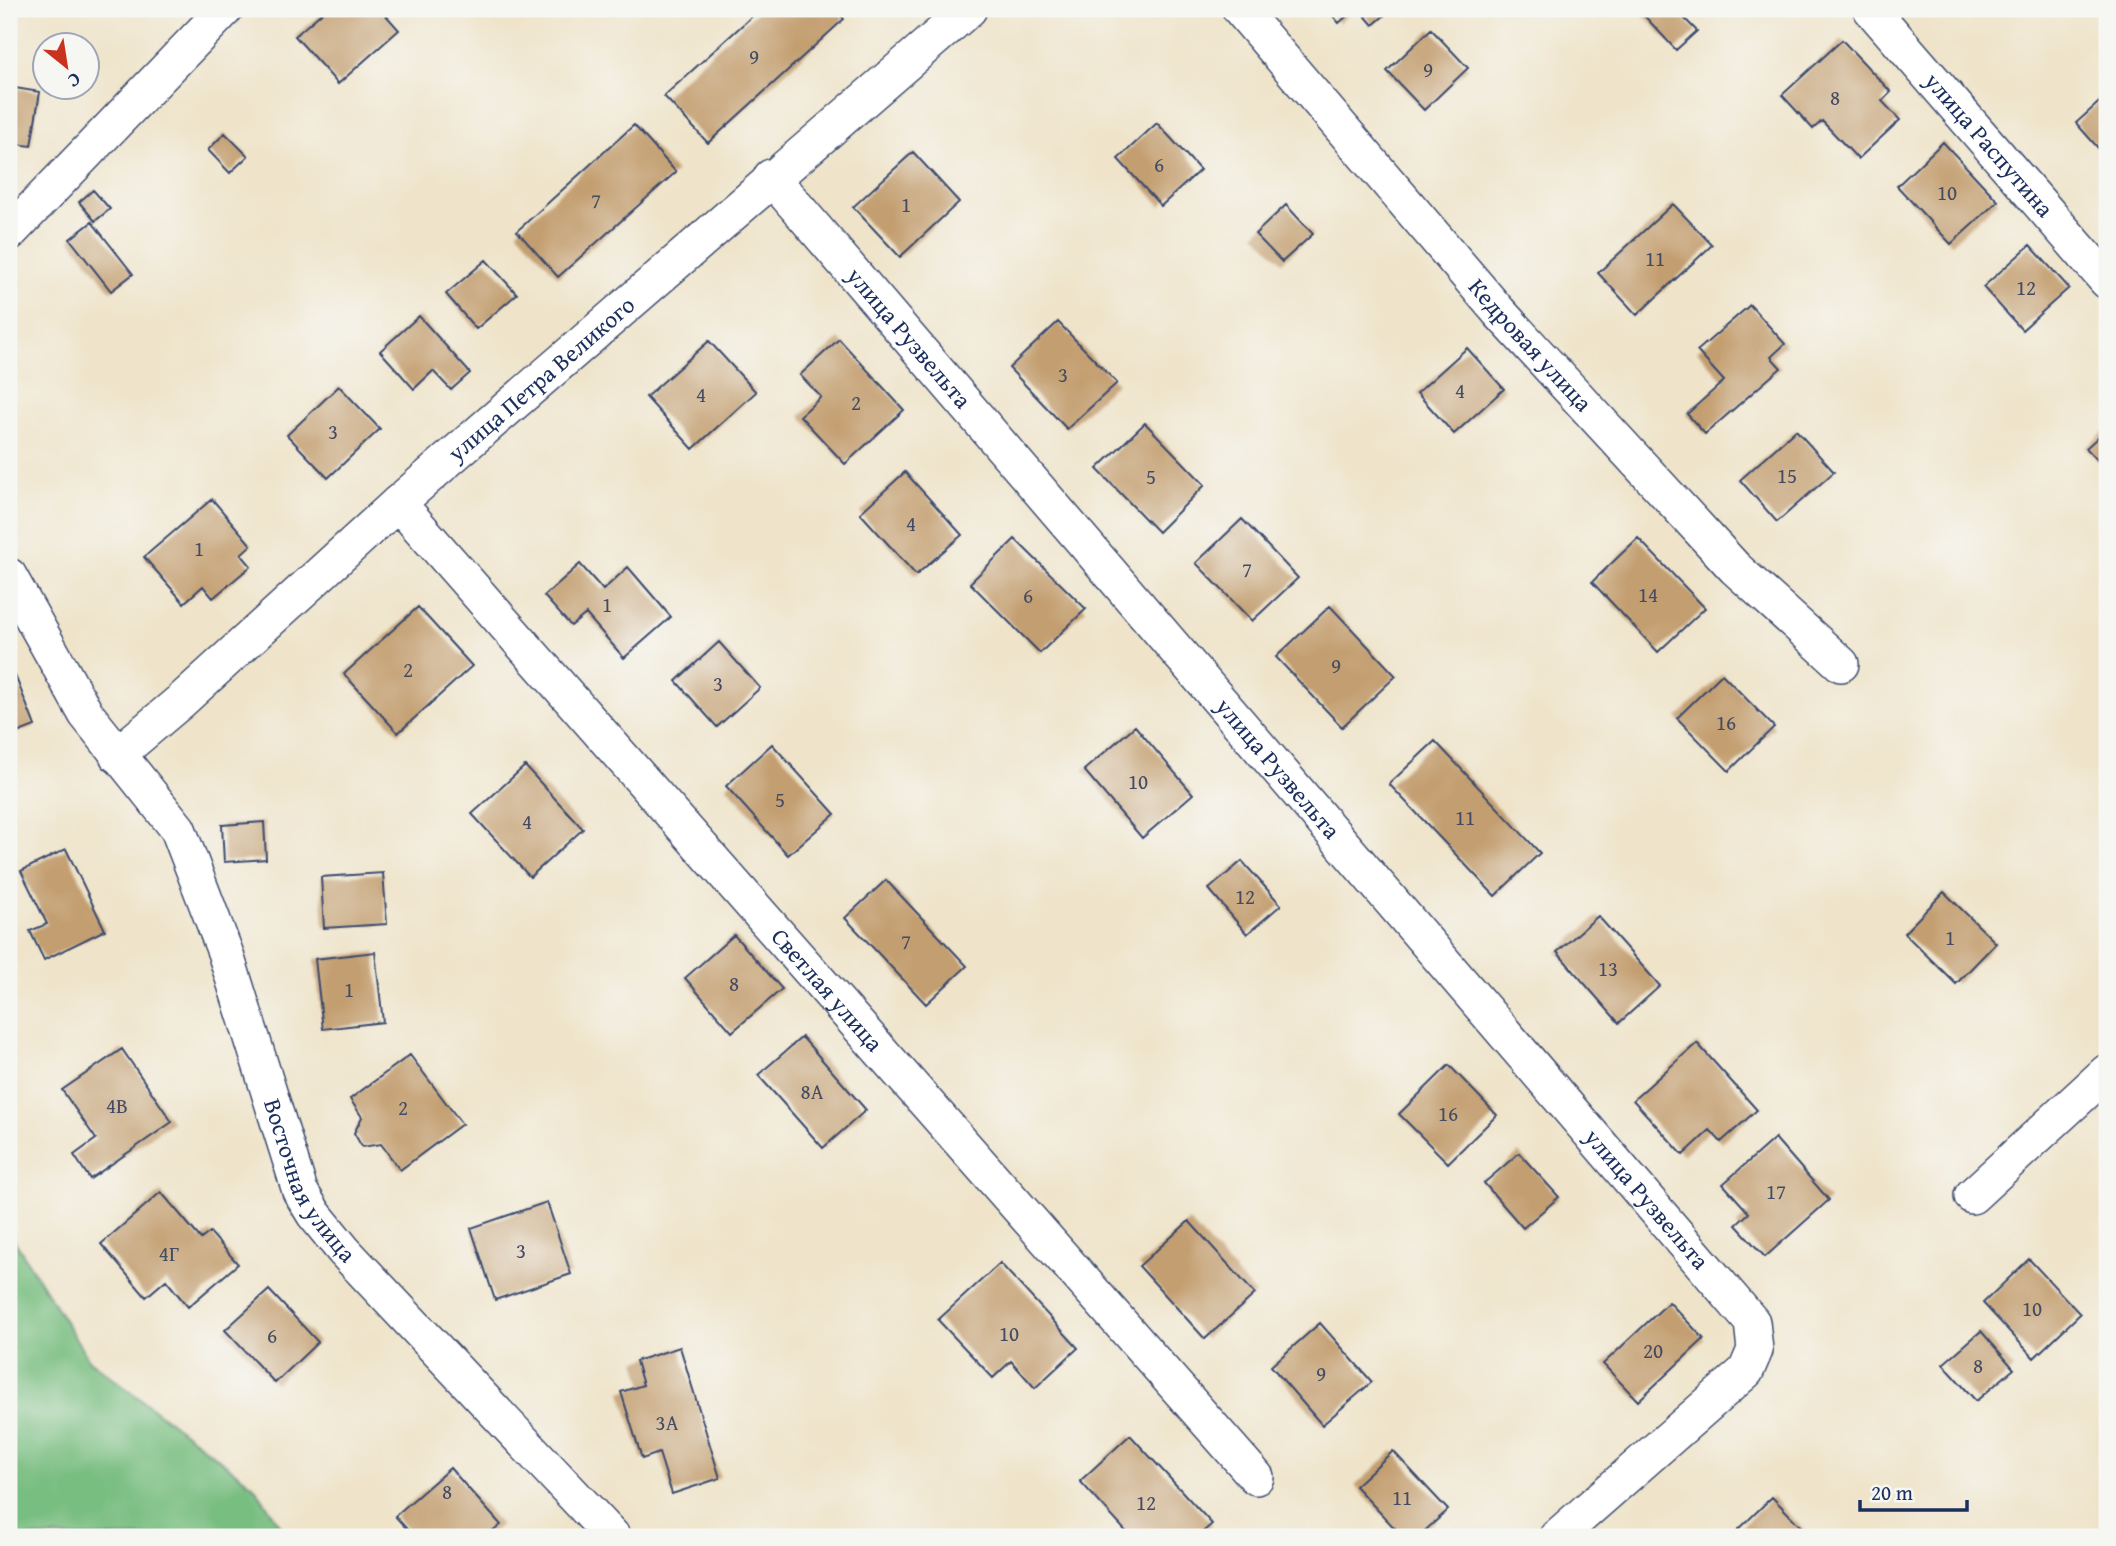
<svg xmlns="http://www.w3.org/2000/svg" width="2116" height="1546" viewBox="0 0 2116 1546" font-family="'Gentium Book Plus',serif">
<rect width="100%" height="100%" fill="#f6f6f2"/>
<filter id="ink" filterUnits="userSpaceOnUse"><feTurbulence type="fractalNoise" baseFrequency=".0143" numOctaves="2"/><feDisplacementMap in="SourceGraphic" scale="14" xChannelSelector="R" yChannelSelector="G"/><feConvolveMatrix kernelMatrix="1 2 1 2 8 2 1 2 1" color-interpolation-filters="sRGB"/></filter>
<filter id="wash" filterUnits="userSpaceOnUse"><feTurbulence type="fractalNoise" baseFrequency=".00686" numOctaves="4" result="noise"/><feDisplacementMap in="SourceGraphic" scale="28" xChannelSelector="R" yChannelSelector="G"/><feGaussianBlur stdDeviation="1.57" result="paint"/><feColorMatrix in="noise" values="0 0 0 0 0 0 0 0 0 0 0 0 0 0 0 0 0 1.4 0 .05"/><feComposite in="paint" operator="in"/></filter>
<g filter="url(#wash)">
<rect width="100%" height="100%" fill="#efe4ca"/>
<!-- forest -->
<path fill="#79be81" stroke="#4a7670" stroke-width="2" d="M9 1232 89 1360 254 1486 288 1537H9Z"/>
<g id="blocks">
<!-- building -->
<path fill="#c39e70" d="M326 9H385L382 11 399 30 338 84 295 36Z
M760 9H835L844 19 708 143 664 96Z
M1327 9H1355L1339 23Z
M1359 9H1392L1373 25Z
M1638 9H1697L1685 19 1697 31 1676 50Z
M1431 29 1468 68 1424 110 1387 71Z
M1842 40 1891 92 1882 101 1900 120 1858 159 1822 121 1813 129 1782 95Z
M9 87 40 92 31 146 9 143Z
M2107 95V158L2076 123Z
M1157 123 1200 170 1161 206 1118 159Z
M634 125 676 172 558 277 517 231Z
M225 133 248 156 230 173 208 150Z
M1943 142 1998 201 1951 244 1897 186Z
M913 152 959 202 900 257 853 207Z
M93 190 110 209 95 221 79 202Z
M1673 204 1712 245 1637 315 1598 273Z
M1286 205 1313 234 1282 262 1255 234Z
M92 222 133 274 111 291 70 239Z
M2030 245 2069 288 2022 330 1983 287Z
M486 260 517 294 476 329 446 294Z
M1750 305 1785 344 1771 357 1781 368 1705 434 1687 414 1724 381 1697 351Z
M419 316 470 373 451 390 433 371 414 389 380 351Z
M1058 322 1117 383 1067 429 1009 368Z
M839 339 904 410 845 464 800 416 821 397 800 375Z
M709 341 756 392 693 449 646 397Z
M1467 348 1504 389 1454 434 1417 393Z
M339 386 380 429 328 478 287 435Z
M1145 423 1205 485 1158 532 1097 469Z
M2107 429V470L2086 448Z
M1796 430 1834 472 1777 522 1740 480Z
M905 472 962 535 916 575 860 513Z
M212 499 251 545 241 554 251 566 213 598 203 586 184 603 144 557Z
M1242 519 1298 578 1252 621 1196 563Z
M1638 538 1705 608 1658 652 1592 582Z
M1015 539 1086 609 1040 653 970 583Z
M580 564 603 590 628 567 671 617 624 658 586 614 571 626 544 596Z
M1330 606 1396 676 1342 727 1276 657Z
M418 607 472 666 398 733 344 674Z
M719 642 760 688 717 727 676 681Z
M9 660 35 726 9 736Z
M1722 674 1774 727 1729 771 1677 718Z
M1135 726 1193 794 1142 838 1084 770Z
M1435 741 1540 853 1495 896 1389 784Z
M772 744 835 814 788 855 726 786Z
M525 766 583 829 530 877 472 814Z
M264 822 266 859 224 862 222 825Z
M66 849 105 930 44 960 30 931 47 924 21 871Z
M1242 861 1281 905 1247 934 1209 889Z
M383 873 387 924 324 928 321 877Z
M886 880 967 966 926 1004 845 918Z
M1944 892 1996 943 1956 984 1904 933Z
M1598 916 1660 986 1619 1023 1557 952Z
M734 935 782 989 732 1032 685 978Z
M375 952 383 1022 323 1029 315 959Z
M802 1037 866 1110 823 1148 758 1075Z
M1697 1043 1757 1110 1721 1142 1710 1130 1683 1155 1633 1100Z
M122 1049 172 1122 90 1179 74 1155 96 1139 62 1090Z
M410 1055 462 1124 400 1170 381 1144 362 1147 354 1133 362 1117 350 1099Z
M1449 1065 1497 1115 1448 1163 1399 1114Z
M1775 1138 1829 1200 1765 1257 1736 1225 1749 1213 1723 1184Z
M1519 1153 1559 1197 1523 1228 1484 1183Z
M161 1192 201 1239 210 1232 238 1264 188 1307 166 1280 146 1297 101 1244Z
M547 1202 571 1274 495 1300 471 1228Z
M1189 1221 1255 1294 1205 1339 1139 1266Z
M2029 1259 2080 1314 2034 1358 1983 1303Z
M1000 1263 1078 1348 1035 1388 1011 1361 993 1378 938 1320Z
M269 1290 318 1342 275 1383 225 1330Z
M1669 1302 1704 1339 1638 1401 1603 1364Z
M1320 1323 1372 1382 1322 1425 1271 1366Z
M1981 1331 2014 1369 1976 1401 1943 1364Z
M680 1347 720 1478 672 1494 659 1453 642 1459 621 1392 643 1385 636 1361Z
M1130 1435 1212 1524 1197 1537H1131L1080 1481Z
M1393 1451 1448 1510 1418 1537H1403L1355 1486Z
M450 1468 501 1525 486 1537H414L395 1516Z
M1772 1497 1811 1537H1731Z
M845 1531V1537H811V1536Z"/>
</g>
</g>
<g filter="url(#ink)">
<use href="#blocks" fill-opacity="0" stroke="#3b4a6e" stroke-width="2"/>
<g fill="none" stroke-linecap="round" stroke-linejoin="round">
<!-- street casing -->
<g stroke="#3b4a6e" stroke-width="38">
<g id="street">
<path id="s1" d="M1240 9 1499 312 1735 568 1841 664"/>
<path id="s2" d="M1871 9 2107 281"/>
<path id="s3" d="M771 177 1752 1322 1755 1350 1746 1371 1557 1537"/>
<path d="M9 233 225 9"/>
<path id="s4" d="M398 503 1256 1477"/>
<path id="s5" d="M9 576 86 714 178 829 225 952 300 1191 314 1214 344 1251 613 1537"/>
<path id="s6" d="M117 755 181 701 398 503 969 9"/>
<path d="M1972 1196 2107 1072"/>
</g>
</g>
<!-- street -->
<use href="#street" stroke="#fff" stroke-width="35"/>
</g>
</g>
<g text-anchor="middle" stroke-width="7" stroke-linejoin="round" paint-order="stroke">
<!-- number labels -->
<g font-size="21" fill="#454b62">
<text x="754" y="64">9</text>
<text x="1428" y="77">9</text>
<text x="1835" y="105">8</text>
<text x="1159" y="172">6</text>
<text x="1947" y="200">10</text>
<text x="596" y="208">7</text>
<text x="906" y="212">1</text>
<text x="1655" y="266">11</text>
<text x="2026" y="295">12</text>
<text x="1063" y="382">3</text>
<text x="1460" y="398">4</text>
<text x="701" y="402">4</text>
<text x="856" y="410">2</text>
<text x="333" y="439">3</text>
<text x="1787" y="483">15</text>
<text x="1151" y="484">5</text>
<text x="911" y="531">4</text>
<text x="199" y="556">1</text>
<text x="1247" y="577">7</text>
<text x="1648" y="602">14</text>
<text x="1028" y="603">6</text>
<text x="607" y="612">1</text>
<text x="1336" y="673">9</text>
<text x="408" y="677">2</text>
<text x="718" y="691">3</text>
<text x="1726" y="730">16</text>
<text x="1138" y="789">10</text>
<text x="780" y="807">5</text>
<text x="1465" y="825">11</text>
<text x="527" y="829">4</text>
<text x="1245" y="904">12</text>
<text x="1950" y="945">1</text>
<text x="906" y="949">7</text>
<text x="1608" y="976">13</text>
<text x="734" y="991">8</text>
<text x="349" y="997">1</text>
<text x="812" y="1099">8А</text>
<text x="117" y="1113">4В</text>
<text x="403" y="1115">2</text>
<text x="1448" y="1121">16</text>
<text x="1776" y="1199">17</text>
<text x="521" y="1258">3</text>
<text x="169" y="1261">4Г</text>
<text x="2032" y="1316">10</text>
<text x="1009" y="1341">10</text>
<text x="272" y="1343">6</text>
<text x="1653" y="1358">20</text>
<text x="1978" y="1373">8</text>
<text x="1321" y="1381">9</text>
<text x="667" y="1430">3А</text>
<text x="447" y="1499">8</text>
<text x="1402" y="1505">11</text>
<text x="1146" y="1510">12</text>
</g>
<!-- street labels -->
<g font-size="24" fill="#1b2f5e" stroke="#f6f6f2">
<text dy="8" stroke="none"><textPath href="#s2" startOffset="180">улица Распутина</textPath></text>
<text dy="8" stroke="none"><textPath href="#s3" startOffset="212">улица Рузвельта</textPath></text>
<text dy="8" stroke="none"><textPath href="#s1" startOffset="444">Кедровая улица</textPath></text>
<text dy="8" stroke="none"><textPath href="#s6" startOffset="567">улица Петра Великого</textPath></text>
<text dy="8" stroke="none"><textPath href="#s3" startOffset="779">улица Рузвельта</textPath></text>
<text dy="8" stroke="none"><textPath href="#s4" startOffset="649">Светлая улица</textPath></text>
<text dy="8" stroke="none"><textPath href="#s5" startOffset="682">Восточная улица</textPath></text>
<text dy="8" stroke="none"><textPath href="#s3" startOffset="1346">улица Рузвельта</textPath></text>
</g>
</g>
<!-- margin -->
<rect width="2116" height="1546" fill="none" stroke="#f6f6f2" stroke-width="35"/>
<!-- north arrow -->
<g transform="translate(66 66) rotate(150)"><circle r="33" fill="#f6f6f2" stroke="#9ea6b7" stroke-width="2"/>
<path d="M0-5L12 26L0 18L-12 26Z" fill="#c8321e"/>
<text y="-10" font-size="19" font-weight="bold" text-anchor="middle" fill="#1b2f5e">С</text>
</g>
<!-- scale -->
<path d="M1860 1500v10h107v-10" fill="none" stroke="#1b2f5e" stroke-width="3.5"/>
<text x="1871" y="1500" font-size="21" fill="#1b2f5e" stroke="#f6f6f2" stroke-width="5" paint-order="stroke">20 m</text>
</svg>
